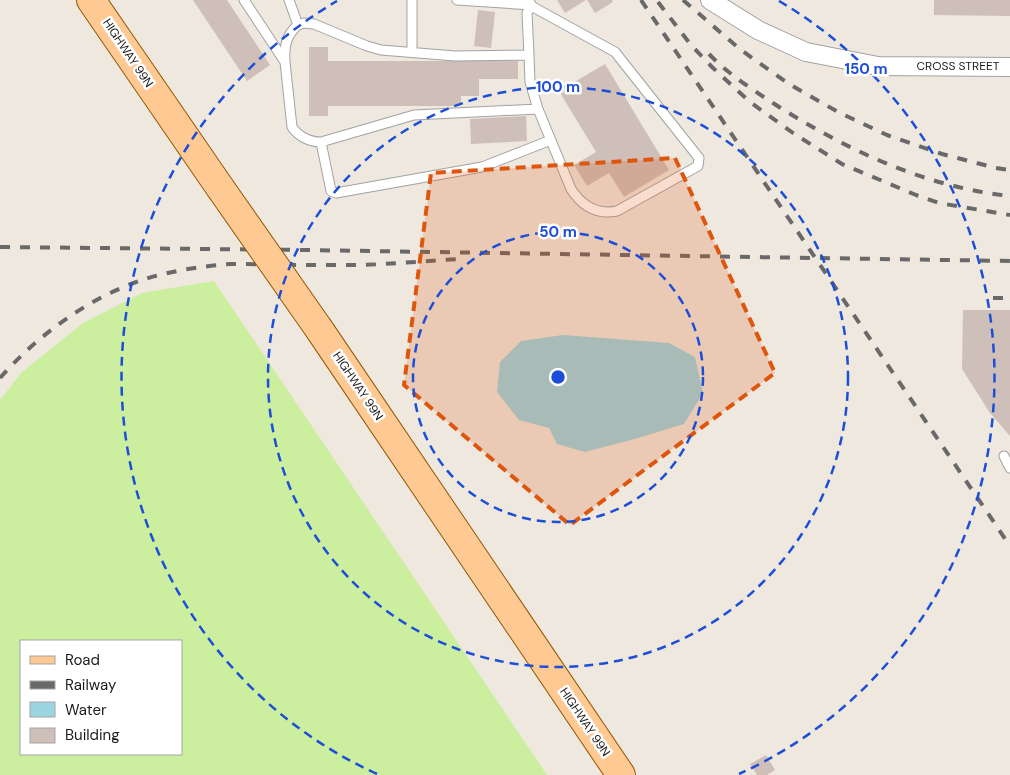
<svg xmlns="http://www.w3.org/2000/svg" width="1010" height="775" viewBox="0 0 1010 775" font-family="'DM Sans',sans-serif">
<rect width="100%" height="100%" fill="#eee8df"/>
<!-- grass -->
<path fill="#ccee9f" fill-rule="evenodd" d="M214 281 547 775H0V400L21 373 83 323 142 293ZM21 641H181V754H21Z"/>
<!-- water -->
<path fill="#9bd5e0" d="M563 335 669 343 695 357 703 393 684 424 638 438 585 452 557 444 549 428 519 420 497 392 500 362 521 341Z"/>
<!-- building -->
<path fill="#cec0b8" d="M193 0H227L270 65 247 81Z
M557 0H586L565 13Z
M587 0H612L613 2 595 13Z
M934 0H1010V16L934 15Z
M478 10 495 12 491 48 474 46Z
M309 47H328V61H518V79H479V96H461V106H328V116H309Z
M605 64 669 170 624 197 609 173 587 186 574 165 596 152 559 91Z
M526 116 527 141 471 144 470 119Z
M963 310H1010V436L990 413 962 369Z
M766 755 775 770 767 775H757L750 764Z"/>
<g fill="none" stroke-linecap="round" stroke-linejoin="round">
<!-- service casing -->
<g stroke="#a2a2a2" stroke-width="11">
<path id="service" d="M244 0 285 62 292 127C298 136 309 142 321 142L414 115 538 109 571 189C582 206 597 215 617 211L698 166 699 158 615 52 533 7 528 0
M298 25 304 23 314 24 367 46 381 50 455 56 529 55 527 13 531 5 457 0
M412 52V0
M529 55 530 82 538 109
M285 61C284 47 286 35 298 25L289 0
M321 142 331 191 336 193 482 167 551 140
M1004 456 1010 468"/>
</g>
<!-- minor casing -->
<g stroke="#a2a2a2" stroke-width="20">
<path id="minor" d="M710 0 758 30 806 52 878 66 1010 67"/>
</g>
<!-- primary casing -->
<g stroke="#925700" stroke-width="30">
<path id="primary" d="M91 0 221 189
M319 329 621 775"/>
</g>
<!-- service -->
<use href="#service" stroke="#fff" stroke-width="9"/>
<!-- minor -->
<use href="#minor" stroke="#fff" stroke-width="18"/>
<!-- primary -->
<use href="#primary" stroke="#ffc993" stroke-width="28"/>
<!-- rail -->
<path stroke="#696969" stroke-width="4" stroke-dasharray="10 10" stroke-linecap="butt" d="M641 0 1010 546
M683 0 741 50 789 84 838 112 887 135 942 154 996 168 1010 170
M658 2 691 45 712 67 750 102 793 133 842 164 916 195 939 203 1010 215
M709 54C728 74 753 90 776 105 847 150 925 187 1010 196
M0 247 305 250 1010 261
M993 298H1010
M0 378C37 336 88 298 142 280 170 271 202 266 231 264 244 264 257 264 269 265 300 265 330 265 360 265 393 264 426 261 459 259"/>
<!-- primary-bridge casing -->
<g stroke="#925700" stroke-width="30" stroke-linecap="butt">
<path id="primary-bridge" d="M221 189 319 329"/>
</g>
<!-- primary-bridge -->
<use href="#primary-bridge" stroke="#ffc993" stroke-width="28"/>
</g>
<!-- marked area -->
<path fill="#de560d" fill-opacity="0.2" stroke="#de560d" stroke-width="4" stroke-dasharray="10 6" stroke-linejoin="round" d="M675 158 775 373 570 525 404 385 431 173Z"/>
<!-- distance rings -->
<g fill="none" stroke="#1d4ed8" stroke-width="2.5" stroke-dasharray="9 6">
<circle cx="558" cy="377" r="145"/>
<circle cx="558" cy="377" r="290"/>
<path d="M377 774A436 436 0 0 1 337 1M779 1A436 436 0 0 1 739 774"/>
</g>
<g text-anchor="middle" stroke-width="5" stroke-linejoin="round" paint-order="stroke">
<!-- street labels -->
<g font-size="12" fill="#1b1b1b" stroke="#fff">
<text transform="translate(128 53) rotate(56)" y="4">HIGHWAY 99N</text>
<text x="958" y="70">CROSS STREET</text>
<text transform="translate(358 386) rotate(56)" y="4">HIGHWAY 99N</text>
<text transform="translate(585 722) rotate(56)" y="4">HIGHWAY 99N</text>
</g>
</g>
<circle cx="558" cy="377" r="8" fill="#1d4ed8" stroke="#fff" stroke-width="2.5"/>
<g font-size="15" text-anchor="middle" font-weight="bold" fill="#1d4ed8" stroke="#fff" stroke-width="5" stroke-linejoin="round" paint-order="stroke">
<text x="866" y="74">150 m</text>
<text x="558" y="92">100 m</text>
<text x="558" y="237">50 m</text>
</g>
<!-- legend -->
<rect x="20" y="640" width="162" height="115" fill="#ffffff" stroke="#a4a4a4"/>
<rect x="30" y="656" width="25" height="8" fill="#ffc993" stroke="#a4a4a4"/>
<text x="65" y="665" font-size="15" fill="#1b1b1b">Road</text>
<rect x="30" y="681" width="25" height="8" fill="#696969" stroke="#a4a4a4"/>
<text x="65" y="690" font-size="15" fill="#1b1b1b">Railway</text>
<rect x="30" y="702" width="25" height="15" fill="#9bd5e0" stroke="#a4a4a4"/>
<text x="65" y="715" font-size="15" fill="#1b1b1b">Water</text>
<rect x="30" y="728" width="25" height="15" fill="#cec0b8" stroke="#a4a4a4"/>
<text x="65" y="740" font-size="15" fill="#1b1b1b">Building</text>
</svg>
